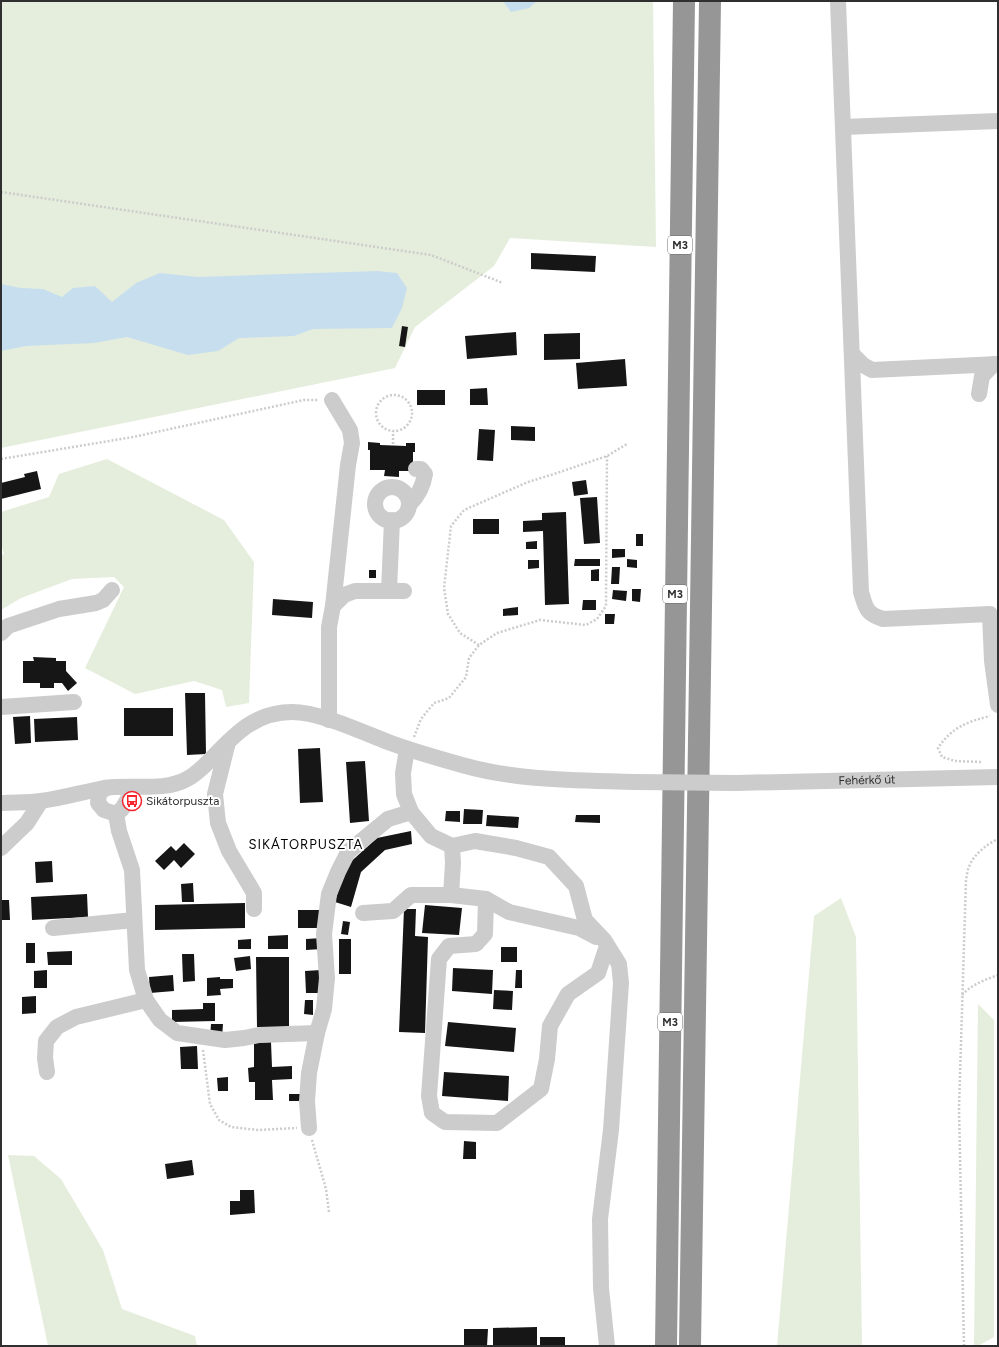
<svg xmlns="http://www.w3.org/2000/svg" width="999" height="1347" viewBox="0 0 999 1347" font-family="Figtree,sans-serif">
<rect width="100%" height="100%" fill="#fff"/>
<!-- green -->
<path fill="#e5eedc" d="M1 1H653L656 247 510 238 494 266 415 327 395 368 1 448Z
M107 459 224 520 254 562 249 703 226 707 222 690 194 681 135 694 85 668 124 587 114 577 72 579 21 598 1 610V555L4 554 1 544V512L49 497 59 474Z
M841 898 856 937 862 1346H777L814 916Z
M978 1004 994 1020V1337L978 1346H974Z
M8 1155 34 1156 61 1179 103 1250 122 1309 195 1336 197 1346H48Z"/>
<!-- water -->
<path fill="#c7deef" d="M503 1H537L529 8 511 12Z
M377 271 397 273 407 288 402 308 392 328 313 329 294 336 239 338 218 351 188 355 127 337 94 343 26 346 1 351V284L21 288 43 289 62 297 73 288 95 286 112 302 136 283 160 273 198 277Z"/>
<!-- building -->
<path fill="#161616" d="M531 253 596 256 595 272 531 269Z
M402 326 408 327 405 347 399 346Z
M516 332 517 355 467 359 465 336Z
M580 333V359L544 360V334Z
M625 359 627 386 578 389 576 363Z
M487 388 488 405H470V389Z
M417 390H445V405H417Z
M511 426 535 427V441L511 440Z
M479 429 495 430 493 461 477 460Z
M368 442 380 443V445L406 446V443H415V452H413V471H399V477L384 476 385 470H370V450H368Z
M37 471 41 489 1 499V483L25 477 24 474Z
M586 480 588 494 574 496 572 482Z
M597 497 600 543 584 544 580 498Z
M566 512 569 604 545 605 543 531 523 532V521L542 520V513Z
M473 519H499V534H473Z
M636 534H643V546H636Z
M537 541V549H526V542Z
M612 549H625V557L612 558Z
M575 559H600V566H574Z
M627 559 637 560V568L627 567Z
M528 560H539V568L528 569Z
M612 567H620L619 584H611Z
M599 569V581H591V570Z
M369 570H376V578H369Z
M632 589H641L640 602 632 601Z
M613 590 627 591 626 601 612 599Z
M273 599 313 602 312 618 272 615Z
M583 600H596V610H582Z
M518 607V615L503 616V609Z
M605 614H615L614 624H605Z
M33 657 56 658V661H66V671L77 683 68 691 62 683H54V688H40V683H23V661H34Z
M185 693H205L206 754 187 755Z
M124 708H173V736H124Z
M30 716 31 743 15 744 13 717Z
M77 717 78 740 35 742 34 719Z
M320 748 323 802 300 803 298 749Z
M365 761 369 821 350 823 346 762Z
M464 809 483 810 482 824H463Z
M446 811H460V822L445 821Z
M487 815 519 817 518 828 486 826Z
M576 815H600V823L575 822Z
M411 831 412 844 385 850 361 872 351 907 335 902 345 867 377 838Z
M184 843 195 854 181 868 174 860 164 870 155 861 171 846 176 851Z
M52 861 53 882 36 883 35 862Z
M193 883 194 902H182L181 884Z
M87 894 88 917 32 920 31 897Z
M1 900H9L10 920H1Z
M245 903V928L155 930V905Z
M425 905 462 908 459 935 422 933Z
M404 909H416L415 936 428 937 425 1033 399 1032Z
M298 910H324V928H298Z
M343 921 350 922 348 935 341 934Z
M288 935V949H268V936Z
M322 938V949L306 950V939Z
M251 939V949H238V940Z
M339 939H351V974H339Z
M26 943H35V963H26Z
M501 947H517V962H501Z
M72 951V965H48L47 952Z
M182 954H194L195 981 183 982Z
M250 956 251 969 236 971 234 958Z
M256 957H289V1027H257Z
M453 968 493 970 492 994 452 991Z
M47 970V988H34V971Z
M321 970V993H306L305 971Z
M516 970H522V988H515Z
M173 975 174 991 150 993 149 977Z
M220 977V979H233V988L220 989 221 995 207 996V978Z
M494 990 513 991 512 1010 493 1009Z
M36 996V1013L22 1014V997Z
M305 1000H313V1015L304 1014Z
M203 1003H215V1021L172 1022V1010L203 1009Z
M448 1022 516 1028 514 1052 445 1046Z
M211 1024H223L222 1038H210Z
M271 1042 272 1067 292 1066V1079L272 1080 273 1100H255V1082H249L248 1068 254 1067V1043Z
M197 1046 198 1069H181L180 1047Z
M444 1072 509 1076 508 1101 442 1096Z
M228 1077V1091H218L217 1078Z
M289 1094H305V1101H289Z
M464 1141 476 1142V1159H463Z
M192 1160 194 1175 167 1179 165 1164Z
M240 1190H254L255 1213 230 1215V1201H240Z
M537 1327V1346H493V1328Z
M464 1329H488L487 1346H464Z
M540 1337H565V1346H540Z"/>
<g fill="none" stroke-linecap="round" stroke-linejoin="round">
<!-- path -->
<path stroke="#ccc" stroke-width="2.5" stroke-dasharray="2 2" stroke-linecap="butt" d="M1 192 431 255 503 283
M376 413a18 18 0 1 1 36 0a18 18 0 1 1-36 0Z
M393 444V431
M1 459 133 437 304 400H319
M479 645 460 633 448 614 444 588 451 526 464 510 528 482 554 474 607 456 627 444
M414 737 421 719 434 703 449 698 466 677 469 658 479 645 497 633 540 620 586 625 597 619 606 606 607 456
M981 762 955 761 942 757 938 748C952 727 967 722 990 716
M962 995C972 984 985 980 998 975
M203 1050 210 1104 219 1120 231 1127 258 1130 297 1128
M312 1140 326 1189 329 1212
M964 1346 959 1108 966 880C967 876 967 871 969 867 973 855 987 844 998 839"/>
<!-- minor -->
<g stroke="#ccc" stroke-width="16">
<path d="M838 1 861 592C866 608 866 614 883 619L990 614 992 661 998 705"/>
<path d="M843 127 998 121"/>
<path d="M852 354 863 365 872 370 998 364"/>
<path d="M979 394 982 376 994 364"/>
<path d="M332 400 350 430 352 443 348 465 333 606"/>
<circle cx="392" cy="504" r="17"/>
<path d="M409 505C418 496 423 487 425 474L421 469H416"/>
<path d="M389 591 392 520"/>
<path d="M1 633 8 626 59 609 96 603 103 600 112 590"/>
<path d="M1 707 74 702"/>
<path d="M329 720V627L333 606 344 595 355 591H404"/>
<path d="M228 742 215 794 218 823 229 851 254 893V909"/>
<path id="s1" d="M736 783 998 777"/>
<path d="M106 788 99 793 98 803 104 810 116 814 122 809 135 787"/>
<path d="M1 803C14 802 28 803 41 801 63 798 83 792 104 788 130 784 164 792 187 779 197 774 206 764 213 757 236 733 256 712 292 712 320 712 362 732 388 742 412 751 437 758 462 765 518 781 578 780 636 782"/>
<path d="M116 814 119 831 132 870 137 970 146 1000 160 1020 177 1033 225 1040 244 1038 259 1035 317 1033"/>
<path d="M452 846 475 841 516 848 549 857 576 886 585 920 604 940 619 964 621 983 611 1130 600 1219 601 1288 607 1346"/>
<path d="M1 848 27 823 41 801"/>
<path d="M451 895 486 899 509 912 579 928 596 937"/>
<path d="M486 899 485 934 476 944 449 946 439 959 429 1096 432 1113 445 1122 497 1123 541 1089 547 1059 550 1026 568 994 598 973 607 946"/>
<path d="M363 913 393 911 411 895H451L453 863 452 846 431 836 411 812"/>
<path d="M53 928 134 920"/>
<path d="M47 1072 45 1058 46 1041 57 1027 76 1017 146 1000"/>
<path d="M309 1128 307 1101 309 1073 317 1033 324 1009 327 978 324 934 329 894 338 872 348 852 388 819 411 812 404 794 403 773 407 749"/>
</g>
<!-- highway -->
<path stroke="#969696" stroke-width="22" d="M666 1346 684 1
M690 1346 710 1"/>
<!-- minor-bridge -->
<path stroke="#ccc" stroke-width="16" d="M636 782 736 783"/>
</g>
<!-- icons -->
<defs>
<g id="bus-ring" transform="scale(1)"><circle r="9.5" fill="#fff" stroke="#f5232d" stroke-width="1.5"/><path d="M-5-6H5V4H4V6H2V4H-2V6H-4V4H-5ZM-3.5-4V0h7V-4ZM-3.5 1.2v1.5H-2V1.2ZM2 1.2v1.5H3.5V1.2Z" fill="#f5232d"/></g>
</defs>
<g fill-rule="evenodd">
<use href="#bus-ring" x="132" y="801"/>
</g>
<g text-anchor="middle" stroke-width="4" stroke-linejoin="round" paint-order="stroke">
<!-- shield labels -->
<g fill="#fff" stroke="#6d6d6d" stroke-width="1">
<rect x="668" y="236" width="24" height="18" rx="3"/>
<rect x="663" y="585" width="24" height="18" rx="3"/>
<rect x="658" y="1013" width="24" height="18" rx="3"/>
</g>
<g font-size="11" font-weight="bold" fill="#2f2f2f">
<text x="680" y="249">M3</text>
<text x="675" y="598">M3</text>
<text x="670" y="1026">M3</text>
</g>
<!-- street labels -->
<g font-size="12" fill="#2f2f2f" stroke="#fff">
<text dy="4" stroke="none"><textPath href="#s1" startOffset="131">Fehérkő út</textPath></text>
</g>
<!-- poi labels -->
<g font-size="12" fill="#2f2f2f" stroke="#fff" text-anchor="start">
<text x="146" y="805">Sikátorpuszta</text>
</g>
<!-- neighbourhood labels -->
<g font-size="13" letter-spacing="1" fill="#000" stroke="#fff">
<text x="306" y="849">SIKÁTORPUSZTA</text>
</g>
</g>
<!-- border -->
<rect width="999" height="1347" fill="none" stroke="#2f2f2f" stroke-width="4"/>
</svg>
